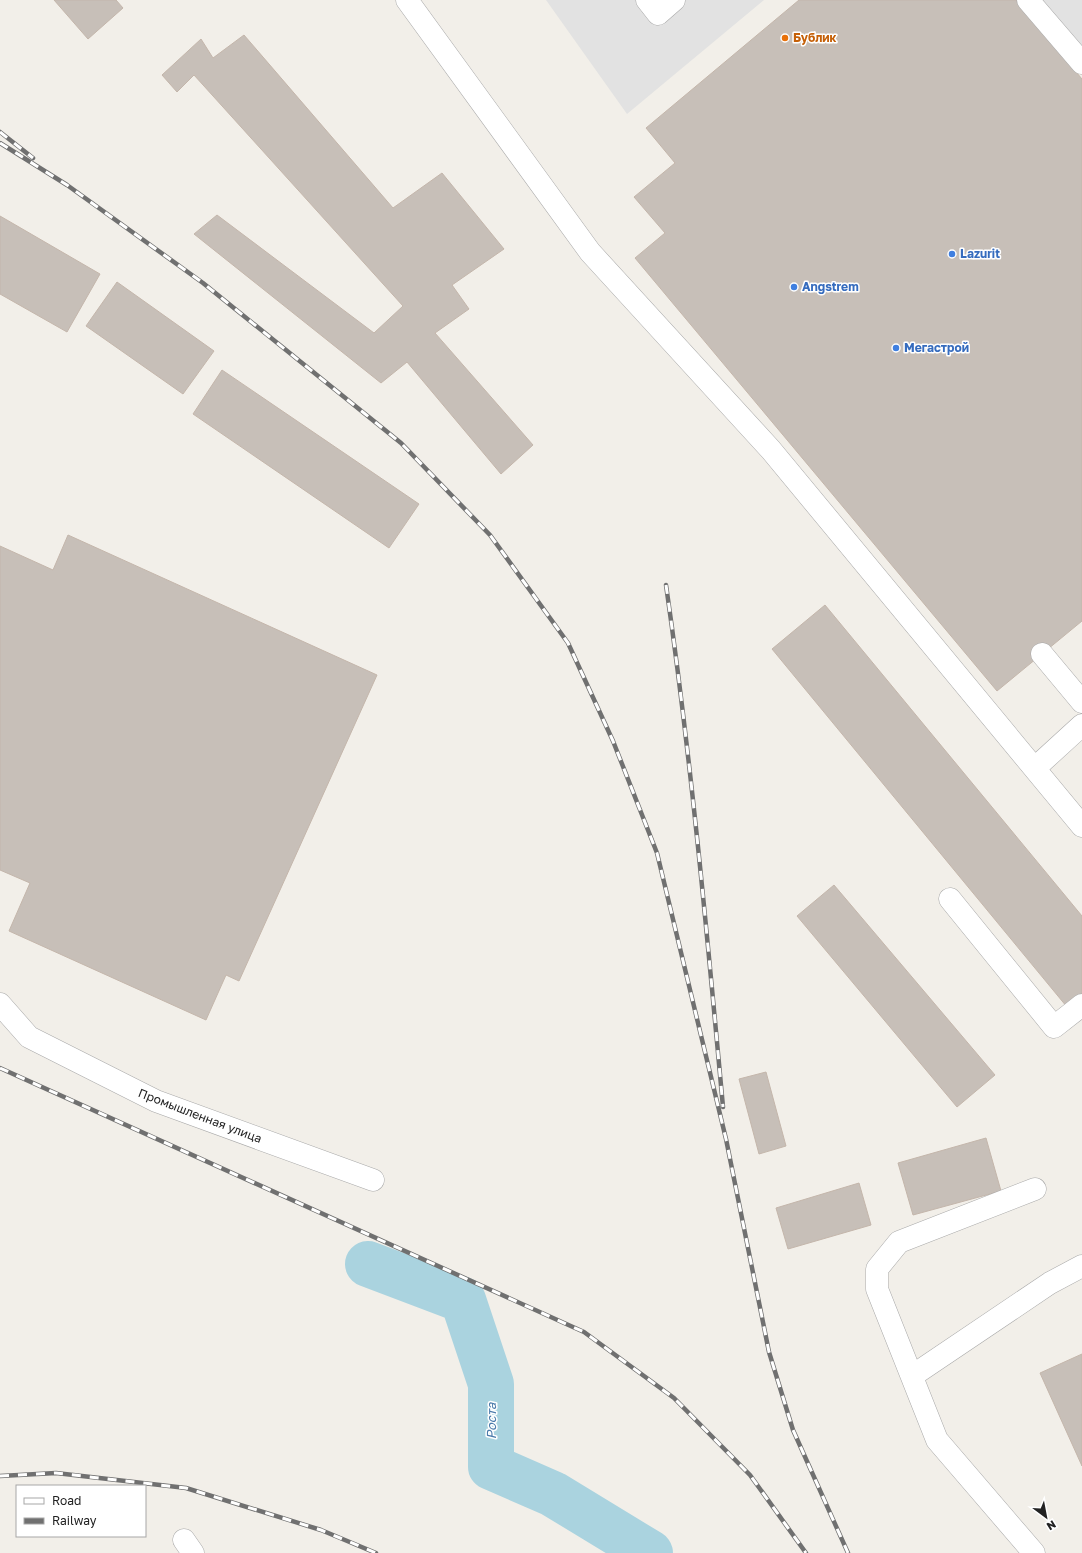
<svg xmlns="http://www.w3.org/2000/svg" width="1082" height="1553" viewBox="0 0 1082 1553" font-family="'Golos Text',sans-serif">
<rect width="100%" height="100%" fill="#f2efe9"/>
<!-- parking -->
<path fill="#e2e2e2" d="M546 0H764L627 114Z
M1040 0H1082V49Z"/>
<g fill="none" stroke-linecap="round" stroke-linejoin="round">
<!-- river -->
<path stroke="#aad3df" stroke-width="46" d="M368 1264 463 1300 491 1384V1467L553 1494 650 1553"/>
</g>
<!-- building -->
<path fill="#c7bfb8" stroke="#c4b6ab" d="M54 0H116L123 8 88 39Z
M799 0H1016L1082 79V621L997 691 635 258 665 233 634 197 675 163 646 128Z
M244 35 393 208 442 173 504 249 452 285 469 309 435 333 533 445 501 474 407 362 381 383 194 234 217 215 374 333 403 306 194 75 177 92 162 75 201 39 213 58Z
M0 216 100 274 67 332 0 294Z
M117 282 214 351 183 394 86 326Z
M222 370 419 504 389 548 193 414Z
M68 535 377 675 239 981 226 975 206 1020 9 931 30 883 0 870V546L53 570Z
M825 605 1082 916V995L1067 1007 772 649Z
M834 885 995 1075 957 1107 797 916Z
M766 1072 786 1146 759 1154 739 1079Z
M986 1138 1001 1191 913 1215 898 1163Z
M859 1183 871 1225 788 1249 776 1208Z
M1082 1354V1466L1040 1373Z"/>
<g fill="none" stroke-linecap="round" stroke-linejoin="round">
<!-- minor casing -->
<g stroke="#a9a9a9" stroke-width="23">
<path id="minor" d="M407 0 590 252 771 450 1082 826
M647 0 658 14 674 0
M1028 0 1082 63
M1042 654 1082 702
M1035 768 1082 725
M950 899 1054 1027 1082 1005
M0 1004 29 1037 156 1101 373 1180
M912 1376 1050 1283 1082 1266
M184 1540 193 1553
M1034 1553 937 1440 877 1289V1269L899 1242 1035 1189"/>
</g>
<!-- minor -->
<use href="#minor" stroke="#fff" stroke-width="22"/>
<!-- rail casing -->
<g stroke="#707070" stroke-width="4.5">
<path id="rail" d="M0 132 33 158
M0 143 67 185 203 283 401 443 490 535 568 643 613 741 657 853 726 1139 769 1352 793 1430 848 1553
M666 585C691 758 707 933 723 1107
M0 1068 584 1332 674 1398 750 1475 806 1553
M0 1476 56 1473 186 1488 321 1530 376 1553"/>
</g>
<!-- rail -->
<use href="#rail" stroke="#fff" stroke-width="3" stroke-dasharray="9" stroke-linecap="butt"/>
</g>
<!-- markers -->
<circle fill="#e8710a" stroke="#fff" stroke-width="1.5" cx="785" cy="38" r="4"/>
<g fill="#3f7fe0" stroke="#fff" stroke-width="1.5">
<circle cx="952" cy="254" r="4"/>
<circle cx="794" cy="287" r="4"/>
<circle cx="896" cy="348" r="4"/>
</g>
<g text-anchor="middle" stroke-width="3" stroke-linejoin="round" paint-order="stroke">
<!-- food labels -->
<g font-size="12" font-weight="bold" fill="#c56008" stroke="#fff" text-anchor="start">
<text x="793" y="42">Бублик</text>
</g>
<!-- shop labels -->
<g font-size="12" font-weight="bold" fill="#366cbe" stroke="#fff" text-anchor="start">
<text x="960" y="258">Lazurit</text>
<text x="802" y="291">Angstrem</text>
<text x="904" y="352">Мегастрой</text>
</g>
<!-- street labels -->
<g font-size="12" fill="#222" stroke="#fff">
<text transform="translate(200 1116) rotate(21)" y="4">Промышленная улица</text>
</g>
<!-- water labels -->
<g font-size="13" font-style="italic" fill="#4a7aab" stroke="#fff">
<text transform="translate(491 1421) rotate(-90)" y="5">Роста</text>
</g>
</g>
<!-- legend -->
<rect x="16" y="1485" width="130" height="52" fill="#ffffff" stroke="#a7a7a7"/>
<rect x="24" y="1498" width="20" height="6" fill="#ffffff" stroke="#a7a7a7"/>
<text x="52" y="1505" font-size="12" fill="#222222">Road</text>
<rect x="24" y="1518" width="20" height="6" fill="#707070" stroke="#a7a7a7"/>
<text x="52" y="1525" font-size="12" fill="#222222">Railway</text>
<!-- north arrow -->
<g transform="translate(1046 1517) rotate(148)" stroke="#ffffff" stroke-width="3" paint-order="stroke">
<path d="M0-3L7 15L0 10L-7 15Z" fill="#222222"/>
<text y="-6" font-size="11" font-weight="bold" text-anchor="middle" fill="#222222">N</text>
</g>
</svg>
